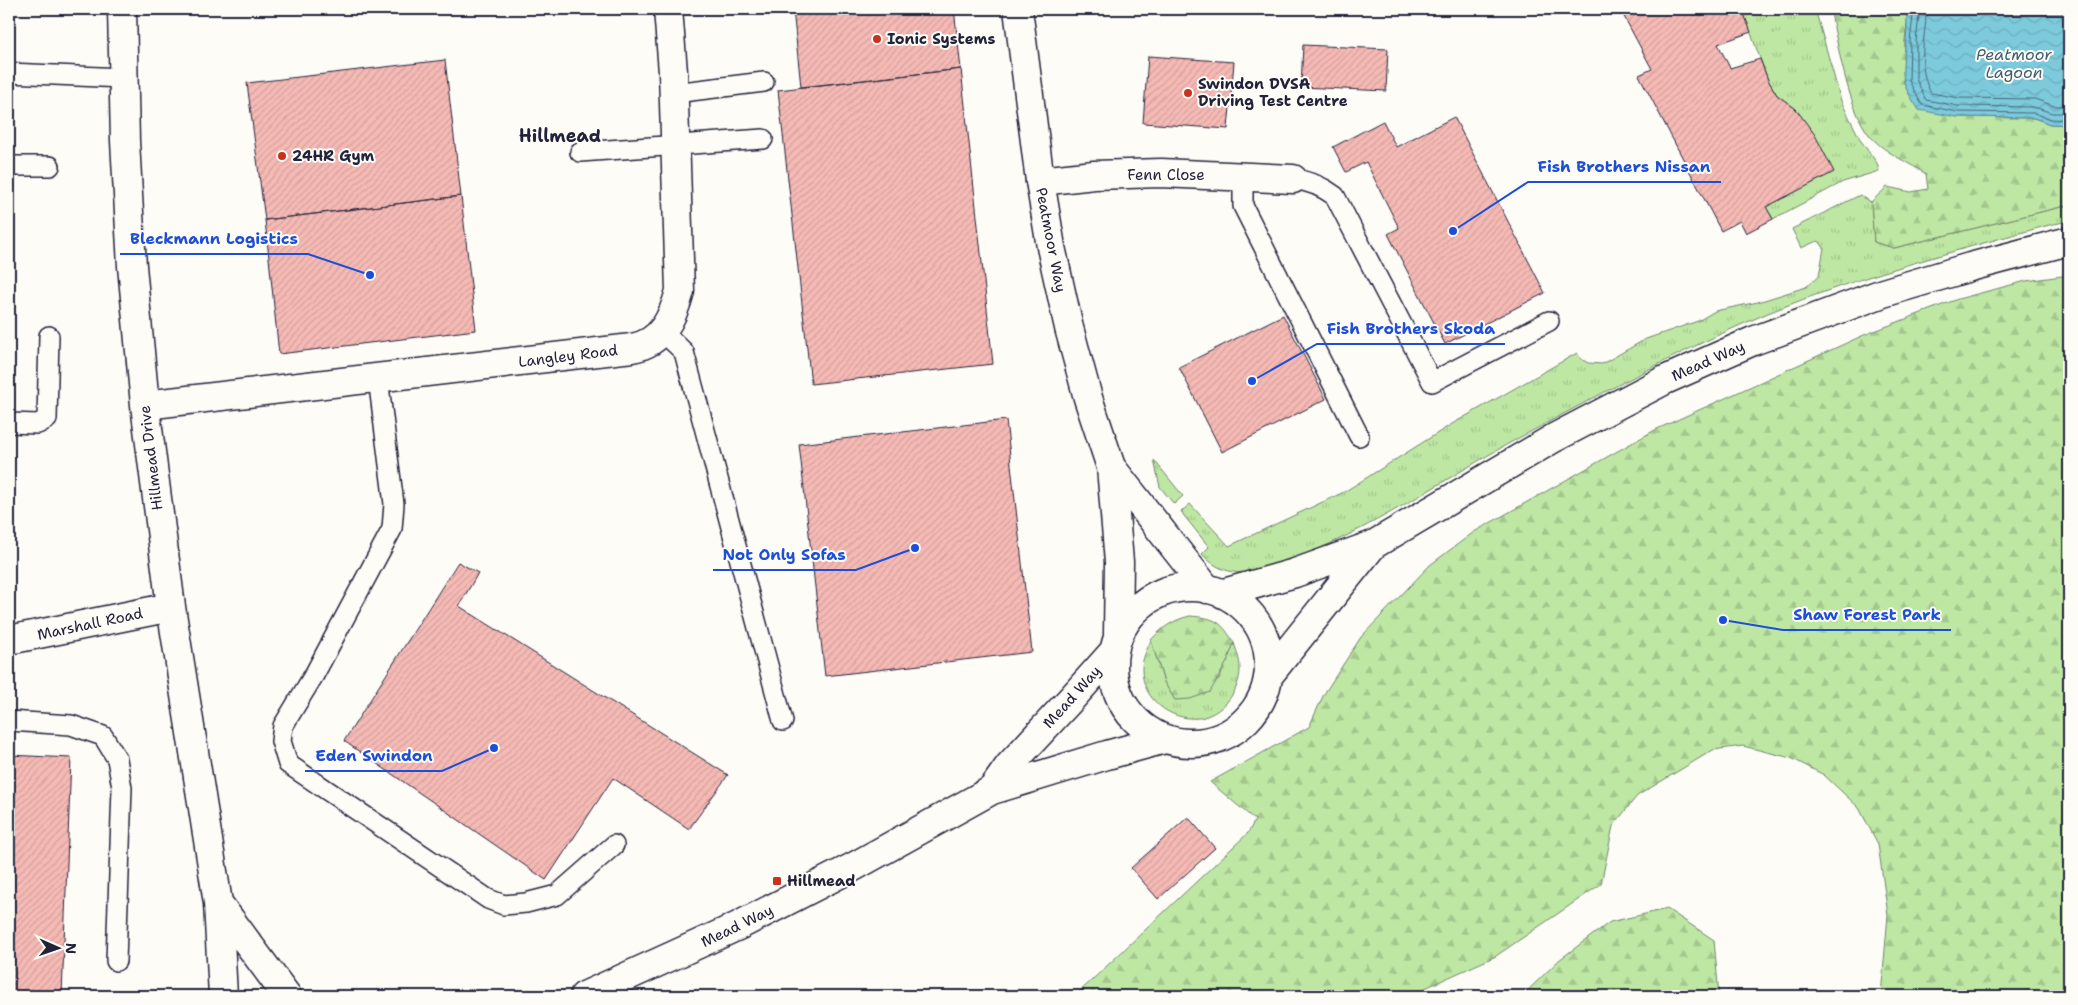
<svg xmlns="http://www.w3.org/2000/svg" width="2078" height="1005" viewBox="0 0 2078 1005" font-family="'Shantell Sans',sans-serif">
<defs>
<pattern id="grass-tufts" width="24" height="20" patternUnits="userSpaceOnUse" patternTransform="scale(1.25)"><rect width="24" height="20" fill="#bee7a3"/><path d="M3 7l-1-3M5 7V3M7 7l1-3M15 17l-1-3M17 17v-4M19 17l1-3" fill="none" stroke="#a3c68d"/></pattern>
<pattern id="forest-firs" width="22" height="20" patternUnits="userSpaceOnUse" patternTransform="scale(1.25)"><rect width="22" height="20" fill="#bee7a3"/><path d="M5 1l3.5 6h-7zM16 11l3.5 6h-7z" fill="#a3c68d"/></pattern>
<pattern id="water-waves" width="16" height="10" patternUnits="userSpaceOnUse" patternTransform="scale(1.25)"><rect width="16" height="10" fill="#7ccadb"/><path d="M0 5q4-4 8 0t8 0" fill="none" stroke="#6badbd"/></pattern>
<pattern id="building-hatch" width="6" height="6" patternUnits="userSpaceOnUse" patternTransform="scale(1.25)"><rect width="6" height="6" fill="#f6bab5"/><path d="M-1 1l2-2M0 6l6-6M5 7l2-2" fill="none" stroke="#d3a09d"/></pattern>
</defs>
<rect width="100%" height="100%" fill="#fdfcf7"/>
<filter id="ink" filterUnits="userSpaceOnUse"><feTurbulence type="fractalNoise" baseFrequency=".02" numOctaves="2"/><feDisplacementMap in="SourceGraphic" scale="10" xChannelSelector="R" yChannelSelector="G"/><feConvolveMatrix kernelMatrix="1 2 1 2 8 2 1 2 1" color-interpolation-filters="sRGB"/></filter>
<g filter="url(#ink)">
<!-- grass -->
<path fill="url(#grass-tufts)" stroke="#70846f" d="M1742 9H1815L1841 101 1861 141 1877 163 1879 171 1843 182 1773 219 1766 207 1833 172 1796 109 1777 95 1768 80Z
M1860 195 1871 202 1874 242 1894 248 2069 205V221L2049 225C1955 251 1859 276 1768 313 1699 342 1633 377 1567 412 1540 427 1512 441 1485 457 1427 491 1371 527 1309 553 1296 558 1283 565 1270 569 1244 576 1221 575 1202 554L1209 547 1181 512 1190 504 1229 546 1344 492 1452 424 1577 353 1581 359 1588 363 1602 364 1646 339 1698 321 1715 311 1758 302 1806 287 1819 276 1824 248 1820 242 1817 241 1801 248 1792 229Z
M1154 460 1183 496 1174 504 1160 487Z
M1151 640 1164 682 1175 700 1219 679 1234 643C1237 652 1240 660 1240 669 1240 692 1221 715 1199 718 1170 721 1142 699 1142 669 1142 658 1147 650 1151 640Z"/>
<!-- forest -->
<path fill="url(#forest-firs)" stroke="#70846f" d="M1830 9H1905L1908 16 1905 40 1904 82 1957 117 2034 118 2050 124 2069 125V205L1894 248 1874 242 1871 202 1887 187 1911 192 1928 189 1926 174C1911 164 1888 154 1875 141 1849 119 1838 43 1830 9Z
M2069 275V996H1881L1888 915 1878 844 1859 808 1824 775 1791 758 1743 746 1713 750 1637 796 1613 826 1601 884 1496 956 1425 988 1422 996H1075L1248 833 1255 820 1210 782 1309 727 1324 694 1361 637 1430 565 1474 532 1655 430 1864 335 1958 299 2026 281Z
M1190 616C1216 618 1221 621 1234 643L1227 662 1210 692 1190 699 1175 700 1164 682 1151 640C1163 627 1173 620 1190 616Z
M1667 909 1714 940 1719 996H1522L1559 960 1610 922Z"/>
<!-- water -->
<path fill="url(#water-waves)" stroke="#58879b" d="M1905 9H2069V125L2050 124 2034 118 1957 117 1919 110C1914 102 1906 91 1904 82 1899 60 1912 30 1905 9Z"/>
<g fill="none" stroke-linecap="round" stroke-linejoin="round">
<!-- shore -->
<path stroke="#46657b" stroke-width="1" d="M1910 9 1913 16 1910 41 1909 81 1922 105 1958 112 2034 113 2051 119 2069 120
M1917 9 1919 16 1916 41V79L1926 100 1958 106 2034 107 2052 113H2069
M1925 9C1927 18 1925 27 1924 36 1922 56 1921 76 1931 93L1959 98 2035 99 2054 106H2069"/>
</g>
<!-- building -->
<path fill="url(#building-hatch)" stroke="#22223b" d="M793 9H954L961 69 801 87Z
M1620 9H1742L1751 32 1718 44 1730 68 1760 59 1768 80 1777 95 1796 109 1815 135 1834 172 1766 207 1773 219 1746 233 1740 221 1721 231 1639 75 1652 69Z
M1303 45 1388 49 1386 91 1301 87Z
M1148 56 1234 62 1228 129 1143 123Z
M445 60 461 196 265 220 247 83Z
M961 69 993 364 811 384 778 90Z
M1454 117 1545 293 1445 344 1388 234 1399 228 1366 162 1346 172 1333 147 1383 121 1396 147Z
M461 196 476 330 279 354 265 220Z
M1283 315 1326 399 1222 452 1179 367Z
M1006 420 1032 652 825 676 799 444Z
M458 562 478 573 459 606 728 775 689 829 613 778 546 880 344 741Z
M9 755 71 758 62 996H9Z
M1188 817 1215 848 1158 899 1131 868Z
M751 992 754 996H741Z"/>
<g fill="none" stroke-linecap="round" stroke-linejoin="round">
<!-- service casing -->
<g stroke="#22223b" stroke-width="22">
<path id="service" d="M9 73 123 78
M674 93 764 82
M580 152 763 139
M9 166H50
M1243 176V206L1359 436
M1293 179C1309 181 1322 186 1335 196L1432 382 1549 321
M663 332 684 352 783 721
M378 378 394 504 392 529 314 675 283 726 281 741 288 764 488 899 504 905 526 903 557 895 614 845
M9 423 38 424 47 419 49 336
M9 721 71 725 103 736 117 759 122 788 116 961"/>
</g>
<!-- minor casing -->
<g stroke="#22223b" stroke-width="31">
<path id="minor" d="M122 9 125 141 132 266 145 405 171 607 218 903 223 996
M1040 181 1094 175 1161 173 1293 179
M145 405 632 348C662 343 673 317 680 291L673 72 668 9
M9 640 171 607
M218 903 287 996"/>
</g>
<!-- secondary casing -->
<g stroke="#22223b" stroke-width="31">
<path id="secondary" d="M1018 9 1040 181 1051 247 1069 328 1088 398 1111 467 1119 562 1118 634
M1111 467 1207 589
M1113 665a78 78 0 1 1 156 0a78 78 0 1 1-156 0Z
M1224 593 1295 573 1373 545 1554 438 1665 380 1753 341 1883 293 1970 267 2069 241
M1269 675 1373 545
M992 790 1009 766 1072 698 1114 651
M584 996 738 926 855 866 992 790 1107 755 1165 739"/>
</g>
<!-- service -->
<use href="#service" stroke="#fdfcf7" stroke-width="19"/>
<!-- minor -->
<use href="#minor" stroke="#fdfcf7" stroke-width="28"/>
<!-- secondary -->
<use href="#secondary" stroke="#fdfcf7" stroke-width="28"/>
</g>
</g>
<!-- markers -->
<g fill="#c8321e" stroke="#fdfcf7" stroke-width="2">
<circle cx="877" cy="39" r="5"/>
<circle cx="1188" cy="93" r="5"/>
<circle cx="282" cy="156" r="5"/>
<rect x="772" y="876" width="10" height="10" rx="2.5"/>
</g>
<g text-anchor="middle" stroke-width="4" stroke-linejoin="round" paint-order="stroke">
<!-- poi labels -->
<g font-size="15" font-weight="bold" fill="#22223b" stroke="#fdfcf7" text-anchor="start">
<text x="887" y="44">Ionic Systems</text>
<text x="1198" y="89">Swindon DVSA<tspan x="1198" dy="17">Driving Test Centre</tspan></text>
<text x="292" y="161">24HR Gym</text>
<text x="787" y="886">Hillmead</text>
</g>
<!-- street labels -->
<g font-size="15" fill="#22223b" stroke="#fdfcf7">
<text x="1166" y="180">Fenn Close</text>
<text transform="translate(1051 240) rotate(79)" y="5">Peatmoor Way</text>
<text transform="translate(568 356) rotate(-7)" y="5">Langley Road</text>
<text transform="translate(1708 361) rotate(-24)" y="5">Mead Way</text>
<text transform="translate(151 458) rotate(-97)" y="5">Hillmead Drive</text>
<text transform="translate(90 624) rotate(-12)" y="5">Marshall Road</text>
<text transform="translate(1072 697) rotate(-48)" y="5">Mead Way</text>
<text transform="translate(737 926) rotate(-26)" y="5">Mead Way</text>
</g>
<!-- water labels -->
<g font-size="16" font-style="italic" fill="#425d73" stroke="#fdfcf7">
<text x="2014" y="60">Peatmoor<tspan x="2014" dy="18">Lagoon</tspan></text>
</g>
<!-- quarter labels -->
<g font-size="18" font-weight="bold" fill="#22223b" stroke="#fdfcf7">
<text x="560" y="142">Hillmead</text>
</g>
</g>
<!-- callouts -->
<path fill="none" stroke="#1d4ed8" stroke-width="2" d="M1453 231L1528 182H1721M370 275L308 254H120M1252 381L1317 344H1505M915 548L856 570H713M1723 620L1783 630H1951M494 748L442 771H305"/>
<g fill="#1d4ed8" stroke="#fdfcf7" stroke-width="2">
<circle cx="1453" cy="231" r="5"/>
<circle cx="370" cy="275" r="5"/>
<circle cx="1252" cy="381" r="5"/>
<circle cx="915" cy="548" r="5"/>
<circle cx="1723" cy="620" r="5"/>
<circle cx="494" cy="748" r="5"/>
</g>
<g font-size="16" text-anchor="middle" font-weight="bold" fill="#1d4ed8" stroke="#fdfcf7" stroke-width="4" stroke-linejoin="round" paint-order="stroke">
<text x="1624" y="172">Fish Brothers Nissan</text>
<text x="214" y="244">Bleckmann Logistics</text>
<text x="1411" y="334">Fish Brothers Skoda</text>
<text x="784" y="560">Not Only Sofas</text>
<text x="1867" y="620">Shaw Forest Park</text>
<text x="374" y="761">Eden Swindon</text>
</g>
<!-- margin -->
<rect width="2078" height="1005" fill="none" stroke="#fdfcf7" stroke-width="30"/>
<rect x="15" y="15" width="2048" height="975" fill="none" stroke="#22223b" stroke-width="2" filter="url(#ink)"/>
<!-- north arrow -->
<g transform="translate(58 948) rotate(92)" stroke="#fdfcf7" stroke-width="4" paint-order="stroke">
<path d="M0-4L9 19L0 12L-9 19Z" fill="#22223b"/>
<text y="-8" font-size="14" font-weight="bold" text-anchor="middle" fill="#22223b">N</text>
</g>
</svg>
